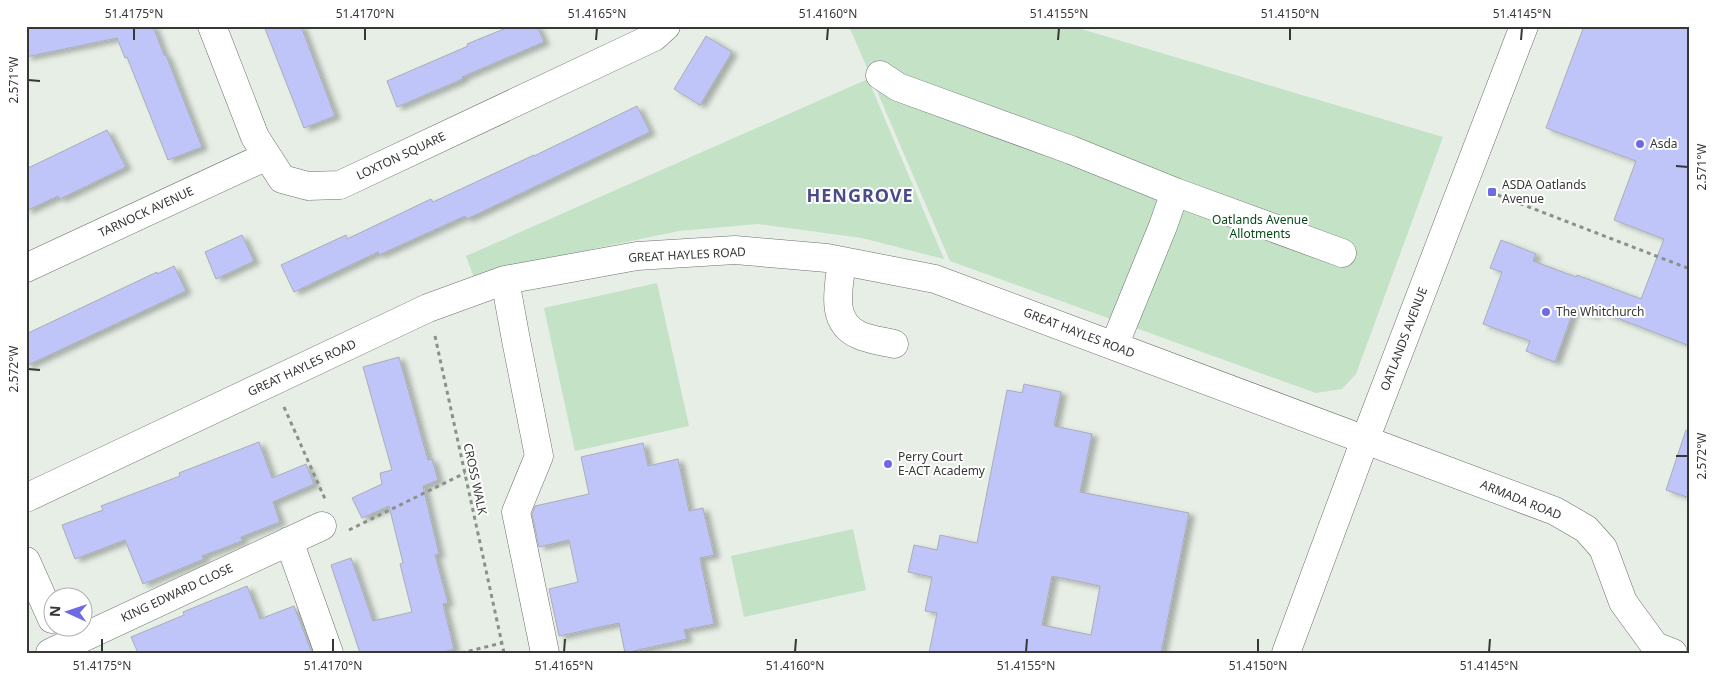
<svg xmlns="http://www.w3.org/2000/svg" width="1716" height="679" viewBox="0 0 1716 679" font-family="'Noto Sans',sans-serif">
<defs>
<filter id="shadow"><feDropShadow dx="5.5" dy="3" stdDeviation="2.5" flood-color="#0004"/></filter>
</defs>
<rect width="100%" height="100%" fill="#e6eee6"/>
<!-- green -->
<path fill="#c3e2c6" d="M849 26H1071L1443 137 1356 374 1342 389 1316 393 950 261Z
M868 79 944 259 862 238 758 224 679 231 544 259 476 283 466 256Z
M657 283 689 426 575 451 544 308Z
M853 529 866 590 744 617 731 556Z"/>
<!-- building -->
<path fill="#c0c5f9" stroke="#abacb6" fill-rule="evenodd" filter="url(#shadow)" d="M26 26H153L164 55H166L202 147 168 160 127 57 125 58 117 38 26 57Z
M264 26H301L335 116 304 128Z
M511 26H537L544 42 462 77 463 79 397 107 387 81 468 46 467 44Z
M1584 26H1690V346L1596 310 1594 316 1574 309 1555 362 1526 351 1530 341 1483 324 1502 272 1490 268 1501 240 1536 254 1533 261 1576 277 1577 275 1641 299 1664 239 1614 220 1636 161 1546 128Z
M706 36 732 52 700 105 674 89Z
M637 106 650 132 467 219 465 216 379 255 378 252 294 292 281 265 346 235 347 239 431 199 433 202 534 155V156Z
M107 130 126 167 60 199 58 196 26 211V169Z
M242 235 254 261 216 279 205 252Z
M174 266 186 291 26 366V334L157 272V274Z
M399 357 428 460 432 459 438 480 423 486 439 554 435 555 448 603 443 604 454 649 440 653H360L331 565 351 558 373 621 412 612 400 564 403 563 389 506 362 518 352 498 382 484 380 473 392 470 363 367Z
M1024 384 1061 392 1054 426 1092 434 1080 492 1189 513 1161 653H929L937 613 925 611 932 577 908 572 914 545 937 550 940 535 977 543 1007 390 1022 393ZM1052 576 1100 586 1091 635 1042 625Z
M1686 430 1690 431V498L1666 490Z
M259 442 272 478 306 464 314 484 273 502 280 522 241 537 242 541 202 556 204 559 143 584 125 540 75 559 62 525 103 510 101 506 180 476 179 473Z
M643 443 648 466 678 459 689 511 703 508 714 555 700 558 714 624 684 630 687 639 625 653 619 623 559 636 549 589 578 582 569 540 539 547 532 514 535 506 589 494 581 457Z
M247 586 260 619 294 606 312 653H138L131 637 184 615 183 612Z"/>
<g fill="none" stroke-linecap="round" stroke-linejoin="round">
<!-- minor casing -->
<g stroke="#6b736c" stroke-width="29">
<path id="minor" d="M212 26 255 137 282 179 308 186 340 185 654 37 666 26
M880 75 898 87 1071 150 1175 192 1163 226 1114 346
M1175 192 1342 253
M842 261C839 287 829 322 859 335 870 340 882 341 894 344
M26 268 267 156
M505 280 516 340 539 456 516 512 545 653
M26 498 428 308 505 280 637 256 735 250 827 258 935 279 1555 511 1586 529 1603 548 1623 602 1655 646 1673 653
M289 541 329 653
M26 561 52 619
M50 653 322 526
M1286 653 1365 440 1524 26"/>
</g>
<!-- path -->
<path stroke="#8a908a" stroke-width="3" stroke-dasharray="4 4" stroke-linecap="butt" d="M1490 192 1690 269
M435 336 504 653
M284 407 325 499
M349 530 465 473
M461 653 502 643"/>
<!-- minor -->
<use href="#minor" stroke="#fff" stroke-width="28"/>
</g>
<!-- ticks -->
<path fill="none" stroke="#353835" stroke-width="2" d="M134 40V28M365 40V28M596 40 597 28M827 40 828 28M1058 40 1059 28M1290 40V28M1521 40 1522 28M28 80 40 81M1676 166 1688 167M28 369 40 370M1676 456H1688M102 652V639M333 652V639M564 652 565 639M795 652 796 639M1026 652 1027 639M1258 652V639M1489 652 1490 639"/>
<!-- markers -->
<g fill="#6e6ae4" stroke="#fff" stroke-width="2">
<circle cx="1640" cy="144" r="5"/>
<rect x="1487" y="187" width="10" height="10" rx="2.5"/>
<circle cx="1546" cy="312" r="5"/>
<circle cx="888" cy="464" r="5"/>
</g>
<g text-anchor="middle" stroke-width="4" stroke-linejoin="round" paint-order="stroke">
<!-- poi labels -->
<g font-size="12" fill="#353835" stroke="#fff" text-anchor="start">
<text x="1650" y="148">Asda</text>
<text x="1502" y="189">ASDA Oatlands<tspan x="1502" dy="14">Avenue</tspan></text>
<text x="1556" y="316">The Whitchurch</text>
<text x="898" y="461">Perry Court<tspan x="898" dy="14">E-ACT Academy</tspan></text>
</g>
<!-- street labels -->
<g font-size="12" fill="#353835" stroke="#fff">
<text transform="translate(401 156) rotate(-25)" y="4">LOXTON SQUARE</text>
<text transform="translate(146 212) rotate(-25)" y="4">TARNOCK AVENUE</text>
<text transform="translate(687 255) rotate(-3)" y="4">GREAT HAYLES ROAD</text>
<text transform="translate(1079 333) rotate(21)" y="4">GREAT HAYLES ROAD</text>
<text transform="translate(1404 339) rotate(-69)" y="4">OATLANDS AVENUE</text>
<text transform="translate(302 368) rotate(-25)" y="4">GREAT HAYLES ROAD</text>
<text transform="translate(475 479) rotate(78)" y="4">CROSS WALK</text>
<text transform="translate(1521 500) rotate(22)" y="4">ARMADA ROAD</text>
<text transform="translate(177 593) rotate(-25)" y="4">KING EDWARD CLOSE</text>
</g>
<!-- park labels -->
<g font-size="12" fill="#044b19" stroke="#fff">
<text x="1260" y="224">Oatlands Avenue<tspan x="1260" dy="14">Allotments</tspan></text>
</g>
<!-- district labels -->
<g font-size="18" font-weight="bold" letter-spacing="1" fill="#4a4b89" stroke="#fff">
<text x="860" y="202">HENGROVE</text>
</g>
</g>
<!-- border -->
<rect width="1716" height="679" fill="none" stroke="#ffffff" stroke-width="55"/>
<!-- north arrow -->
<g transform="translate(68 612) rotate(273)"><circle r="24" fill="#ffffff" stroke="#aeafae"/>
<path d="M0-4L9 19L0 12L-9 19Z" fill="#6e6ae4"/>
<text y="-8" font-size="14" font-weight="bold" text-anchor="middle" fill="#353835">N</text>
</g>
<rect x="28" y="28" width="1660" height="624" fill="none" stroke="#353835" stroke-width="2"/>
<g font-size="12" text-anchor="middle" fill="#353835">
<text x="134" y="18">51.4175°N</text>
<text x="365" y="18">51.4170°N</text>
<text x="597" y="18">51.4165°N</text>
<text x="828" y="18">51.4160°N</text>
<text x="1059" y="18">51.4155°N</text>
<text x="1290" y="18">51.4150°N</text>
<text x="1522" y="18">51.4145°N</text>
<text transform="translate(14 80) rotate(-90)" y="4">2.571°W</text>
<text transform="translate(1702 167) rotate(-90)" y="4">2.571°W</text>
<text transform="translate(14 369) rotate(-90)" y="4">2.572°W</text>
<text transform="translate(1702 456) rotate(-90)" y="4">2.572°W</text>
<text x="102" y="670">51.4175°N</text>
<text x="333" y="670">51.4170°N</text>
<text x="564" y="670">51.4165°N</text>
<text x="795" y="670">51.4160°N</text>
<text x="1026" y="670">51.4155°N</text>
<text x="1258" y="670">51.4150°N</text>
<text x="1489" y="670">51.4145°N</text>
</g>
</svg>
